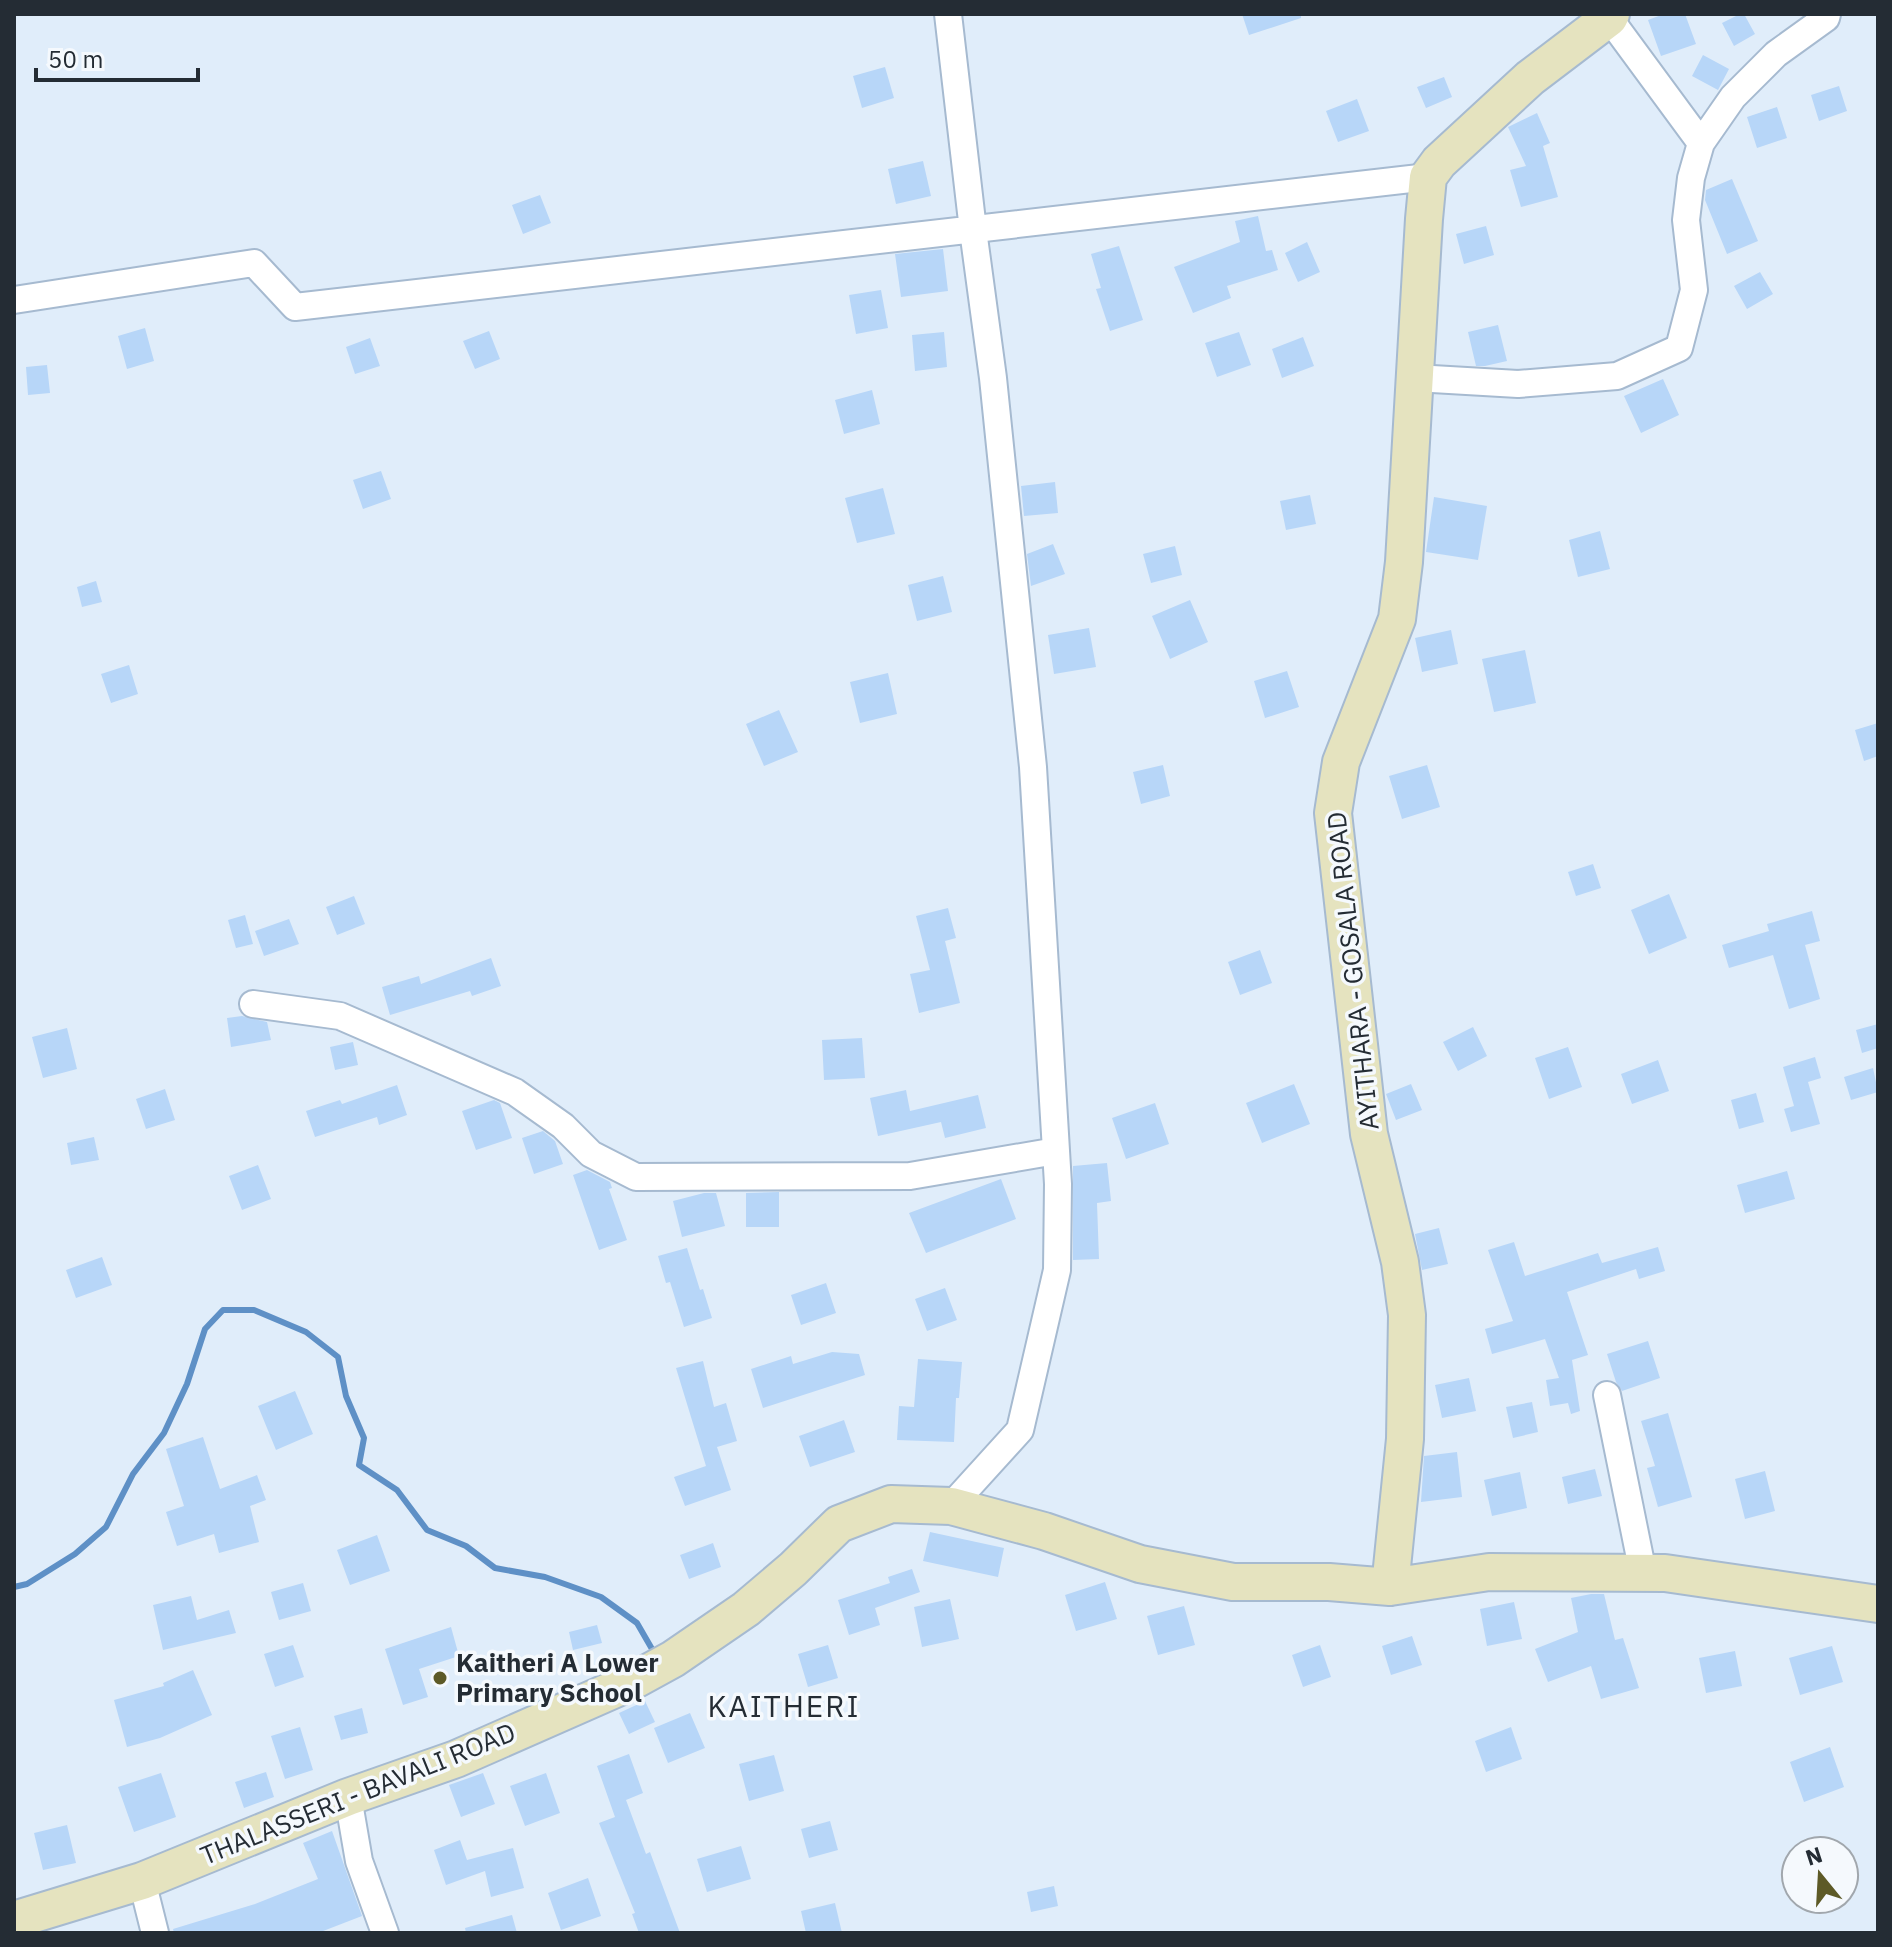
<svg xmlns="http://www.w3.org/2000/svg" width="1892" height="1947" viewBox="0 0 1892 1947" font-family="'IBM Plex Sans',sans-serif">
<rect width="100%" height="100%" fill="#e0edfa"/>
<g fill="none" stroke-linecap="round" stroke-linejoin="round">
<!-- stream -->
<path stroke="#5e90c6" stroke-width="6" d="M14 1587 27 1584 75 1554 106 1527 133 1474 164 1433 187 1384 205 1329 223 1310H254L306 1332 338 1357 346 1396 364 1438 359 1465 397 1490 427 1530 466 1546 495 1568 545 1577 601 1597 637 1623 652 1649"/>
</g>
<!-- building -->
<path fill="#b7d6f8" d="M1242 14H1301V18L1249 35Z
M1664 14H1685L1696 44 1661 56 1648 20Z
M1740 14H1744L1755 34 1734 46 1722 23Z
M1703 55 1729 69 1718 90 1692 76Z
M885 67 894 98 862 108 853 76Z
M1444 77 1452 97 1426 108 1417 87Z
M1839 86 1847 111 1819 121 1811 95Z
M1357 99 1369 131 1338 142 1326 111Z
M1777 107 1787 138 1757 148 1747 117Z
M1537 113 1550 143 1543 146 1558 197 1521 207 1510 170 1526 166 1508 127Z
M923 161 931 196 896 204 888 169Z
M1732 179 1758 241 1727 254 1705 200 1706 190Z
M540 195 551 223 523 234 512 205Z
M1258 216 1266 251 1272 250 1278 270 1227 286 1231 298 1193 313 1174 267 1240 242 1235 221Z
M1486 226 1494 255 1464 264 1456 234Z
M1307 242 1320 272 1298 282 1285 253Z
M1119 246 1143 320 1110 331 1096 289 1101 288 1091 254Z
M943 249 948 291 901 297 895 254Z
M1760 272 1773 294 1747 309 1734 286Z
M881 290 888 328 856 334 849 295Z
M1498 325 1507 361 1485 366H1476L1468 332Z
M145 328 154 361 127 369 118 336Z
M489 331 500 359 475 369 463 341Z
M944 332 947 367 915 371 912 335Z
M1239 332 1251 365 1217 377 1205 343Z
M1303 337 1314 366 1282 378 1272 349Z
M370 338 380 366 355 374 346 347Z
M47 365 50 393 28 395 26 367Z
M1663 379 1679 415 1641 433 1624 396Z
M872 390 880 424 844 434 835 400Z
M381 471 391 499 363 509 353 480Z
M1055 482 1058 513 1024 516 1021 486Z
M883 488 895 534 857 543 845 498Z
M1310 495 1316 524 1286 530 1280 501Z
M1434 497 1487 506 1478 560 1426 552Z
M1600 531 1610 569 1578 577 1569 540Z
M1053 544 1065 574 1031 586 1027 554Z
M1175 546 1182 575 1151 583 1143 554Z
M943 576 952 612 917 621 908 585Z
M96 581 102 602 82 607 77 587Z
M1190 600 1208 642 1170 659 1152 616Z
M1089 628 1096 667 1054 674 1048 635Z
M1451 630 1458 664 1422 672 1415 638Z
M1525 650 1536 703 1494 712 1482 659Z
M129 665 138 694 111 703 101 674Z
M1287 671 1299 707 1265 718 1254 681Z
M888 673 897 714 860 723 850 682Z
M779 710 798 752 764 766 746 724Z
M1878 723V756L1864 761 1855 730Z
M1163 765 1170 796 1141 804 1133 772Z
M1427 765 1440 807 1402 819 1389 776Z
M1593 864 1601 888 1576 896 1568 872Z
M1669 894 1687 938 1649 954 1631 910Z
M354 896 365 924 337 935 326 907Z
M948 908 956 938 945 941 960 1003 919 1013 910 974 930 970 916 916Z
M1812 911 1820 941 1805 945 1820 999 1789 1009 1773 955 1729 968 1722 945 1769 931 1767 924Z
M245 915 253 944 236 948 228 920Z
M289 919 299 944 264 956 255 931Z
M1260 950 1272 983 1240 995 1228 962Z
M491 958 501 986 472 996 470 991 390 1015 382 987 419 976 421 984Z
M242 1016 267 1022 271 1040 231 1047 227 1018Z
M1878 1024V1048L1862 1053 1856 1030Z
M1473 1027 1487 1056 1458 1071 1443 1042Z
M67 1028 77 1069 43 1078 32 1037Z
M862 1038 865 1078 824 1080 822 1040Z
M353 1042 358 1065 335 1070 330 1047Z
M1568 1047 1582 1087 1549 1099 1535 1058Z
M1815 1057 1821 1078 1808 1082 1820 1124 1791 1132 1784 1109 1794 1106 1783 1067Z
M1658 1060 1669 1091 1632 1104 1621 1074Z
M1873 1068 1878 1092 1851 1100 1844 1077Z
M1294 1084 1310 1124 1262 1143 1246 1103Z
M1411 1084 1422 1110 1396 1120 1386 1094Z
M397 1085 407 1115 379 1125 377 1117 315 1137 306 1111 340 1100 342 1104Z
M165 1089 175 1120 146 1129 136 1099Z
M906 1090 910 1111 978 1095 986 1128 945 1138 941 1122 878 1136 870 1098Z
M1756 1093 1764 1122 1739 1129 1731 1100Z
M494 1100 500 1103 512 1138 476 1150 462 1111Z
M1155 1103 1169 1144 1126 1159 1112 1118Z
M543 1131 555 1141 563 1164 534 1174 522 1138Z
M94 1137 99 1160 71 1165 67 1143Z
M1107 1163 1111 1201 1097 1203 1099 1259 1073 1260V1166Z
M258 1165 271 1199 242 1210 229 1176Z
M587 1170 610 1182 612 1188 609 1189 627 1240 599 1250 573 1175Z
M1787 1171 1795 1199 1745 1213 1737 1185Z
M1001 1179 1016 1219 926 1253 909 1213Z
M779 1192V1227H746V1193Z
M704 1193H716L725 1226 682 1237 673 1201Z
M1439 1228 1448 1264 1422 1270 1415 1234Z
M1514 1242 1525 1276 1598 1253 1602 1263 1658 1247 1665 1271 1639 1279 1636 1269 1567 1292 1588 1355 1572 1360 1580 1411 1571 1414 1568 1403 1550 1406 1546 1380 1559 1378 1545 1339 1492 1354 1485 1329 1513 1321 1488 1250Z
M687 1248 700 1290 703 1289 712 1318 684 1327 670 1282 666 1283 658 1256Z
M102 1257 112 1285 76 1298 66 1270Z
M826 1283 836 1313 801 1325 791 1295Z
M945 1288 957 1320 927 1331 915 1299Z
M1648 1341 1660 1378 1622 1391 1616 1382 1607 1354Z
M832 1352 859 1354 865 1375 763 1408 751 1369 791 1356 793 1364Z
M918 1359 962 1362 959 1398H956L954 1442 897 1440 899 1406 914 1407Z
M703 1361 714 1407 726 1403 737 1441 717 1447 731 1490 685 1506 674 1477 706 1466 676 1368Z
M1469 1378 1476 1411 1442 1418 1435 1385Z
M295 1391 313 1434 276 1450 258 1406Z
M1532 1402 1538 1432 1513 1438 1506 1407Z
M1668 1413 1692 1497 1658 1507 1647 1468 1655 1466 1641 1421Z
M844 1420 855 1452 810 1467 799 1436Z
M203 1437 220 1489 257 1475 266 1500 250 1506 259 1542 219 1553 214 1534 177 1546 166 1512 184 1506 166 1449Z
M1457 1452 1462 1497 1421 1502 1424 1456Z
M1595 1469 1602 1496 1568 1504 1562 1477Z
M1765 1471 1775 1511 1745 1519 1735 1479Z
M1520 1472 1527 1508 1492 1516 1484 1480Z
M930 1532 1004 1548 998 1577 923 1561Z
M377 1535 390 1571 350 1585 337 1550Z
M713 1543 721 1567 689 1579 680 1555Z
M912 1569 920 1592 875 1608 880 1625 849 1635 838 1600 890 1583 888 1577Z
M1105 1582 1117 1619 1076 1631 1065 1595Z
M303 1583 311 1611 279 1620 271 1592Z
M1591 1594H1604L1615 1640 1623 1638 1639 1688 1601 1699 1591 1666 1548 1682 1535 1649 1578 1632 1571 1598Z
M191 1596 197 1620 229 1610 236 1633 163 1650 153 1605Z
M950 1599 959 1639 922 1647 914 1607Z
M1514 1602 1522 1639 1487 1646 1480 1609Z
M1184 1606 1195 1645 1158 1655 1147 1616Z
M597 1625 602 1643 573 1650 569 1632Z
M451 1627 459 1656 419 1669 428 1697 403 1705 385 1649Z
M1412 1636 1422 1665 1391 1675 1382 1646Z
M293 1645 304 1677 275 1687 264 1654Z
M828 1645 838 1678 808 1687 798 1654Z
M1320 1645 1331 1677 1303 1687 1292 1655Z
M1832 1646 1843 1682 1800 1695 1789 1658Z
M1735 1651 1742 1686 1706 1693 1699 1658Z
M193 1670 212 1715 160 1738 127 1747 114 1700 164 1686 163 1683Z
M645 1701 655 1722 629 1734 619 1713Z
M362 1708 368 1733 341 1740 334 1716Z
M690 1713 705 1748 668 1763 654 1728Z
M300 1727 313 1770 285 1779 271 1736Z
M1511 1727 1522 1759 1486 1772 1475 1741Z
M1830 1747 1844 1787 1804 1802 1790 1762Z
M629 1754 643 1793 626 1800 646 1854 650 1852 680 1933H639L632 1914 635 1913 599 1823 615 1817 597 1766Z
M774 1755 784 1791 749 1801 739 1764Z
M266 1772 274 1797 244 1808 235 1782Z
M161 1773 176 1817 134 1832 118 1787Z
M483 1773 495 1804 461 1817 449 1785Z
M546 1773 560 1813 525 1826 510 1786Z
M830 1821 838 1850 809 1858 801 1829Z
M67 1825 76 1863 43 1870 34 1833Z
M332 1831 362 1916 318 1933H174L173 1929 255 1904 318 1879 303 1843Z
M460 1840 467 1860 513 1848 524 1888 491 1897 485 1871 446 1885 434 1850Z
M741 1846 751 1879 707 1892 697 1859Z
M588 1878 601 1916 561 1930 548 1893Z
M1054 1886 1058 1906 1031 1912 1027 1892Z
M835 1903 842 1933H806L801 1911Z
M512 1915 517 1933H466L465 1928Z"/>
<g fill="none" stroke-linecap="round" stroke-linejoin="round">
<!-- street casing -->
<g stroke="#a6bad0" stroke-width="30">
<path id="street" d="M948 14 973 230 993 378 1033 767 1058 1184 1057 1270 1020 1430 951 1506
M1609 18 1701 143
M14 300 254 263 295 307 1428 177
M1415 378 1518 384 1617 376 1679 348 1694 290 1686 220 1691 178 1701 143 1733 97 1776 54 1826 18 1827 14
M253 1004 340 1016 515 1092 563 1126 591 1154 636 1177 910 1176 1056 1151
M1607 1395 1643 1573
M348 1797 359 1861 385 1933
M142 1881 155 1933"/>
</g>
<!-- secondary casing -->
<g stroke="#a6bad0" stroke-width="40">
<path id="secondary" d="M1390 1587 1405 1439 1407 1315 1400 1262 1369 1134 1333 813 1341 762 1397 619 1404 562 1424 219 1428 177 1439 162 1530 78 1609 18 1611 14
M14 1920 142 1881 348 1797 456 1759 631 1682 673 1659 746 1609 793 1569 839 1524 891 1504 951 1506 1044 1531 1140 1564 1233 1582H1329L1390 1587 1489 1572 1665 1573 1878 1604"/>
</g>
<!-- street -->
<use href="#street" stroke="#fff" stroke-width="26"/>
<!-- secondary -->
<use href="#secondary" stroke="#e5e3bf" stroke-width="36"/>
</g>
<!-- markers -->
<circle fill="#5d5a27" stroke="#f5f9fd" stroke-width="3" cx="440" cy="1678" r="8"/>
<g text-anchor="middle" stroke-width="7" stroke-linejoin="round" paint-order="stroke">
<!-- street labels -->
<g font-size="26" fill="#242c34" stroke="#f5f9fd">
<text transform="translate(1353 971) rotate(-96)" y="9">AYITHARA - GOSALA ROAD</text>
<text transform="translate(358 1794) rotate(-22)" y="9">THALASSERI - BAVALI ROAD</text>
</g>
<!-- poi labels -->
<g font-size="26" font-weight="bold" fill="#242c34" stroke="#f5f9fd" text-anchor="start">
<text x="456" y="1672">Kaitheri A Lower<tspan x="456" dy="30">Primary School</tspan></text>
</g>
<!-- quarter labels -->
<g font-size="30" letter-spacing="2" fill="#242c34" stroke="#f5f9fd">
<text x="784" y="1717">KAITHERI</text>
</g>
</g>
<!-- border -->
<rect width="1892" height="1947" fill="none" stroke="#242c34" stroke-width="32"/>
<!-- north arrow -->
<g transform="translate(1820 1875) rotate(342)"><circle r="38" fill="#f5f9fd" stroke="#a1a7ad" stroke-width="2"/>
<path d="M0-6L14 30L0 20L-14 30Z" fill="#5d5a27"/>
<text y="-12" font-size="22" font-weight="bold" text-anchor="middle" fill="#242c34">N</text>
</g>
<!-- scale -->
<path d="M36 68v12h162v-12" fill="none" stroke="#242c34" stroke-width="4"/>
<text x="48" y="68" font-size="24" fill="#242c34" stroke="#f5f9fd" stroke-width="6" paint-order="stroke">50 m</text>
</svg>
